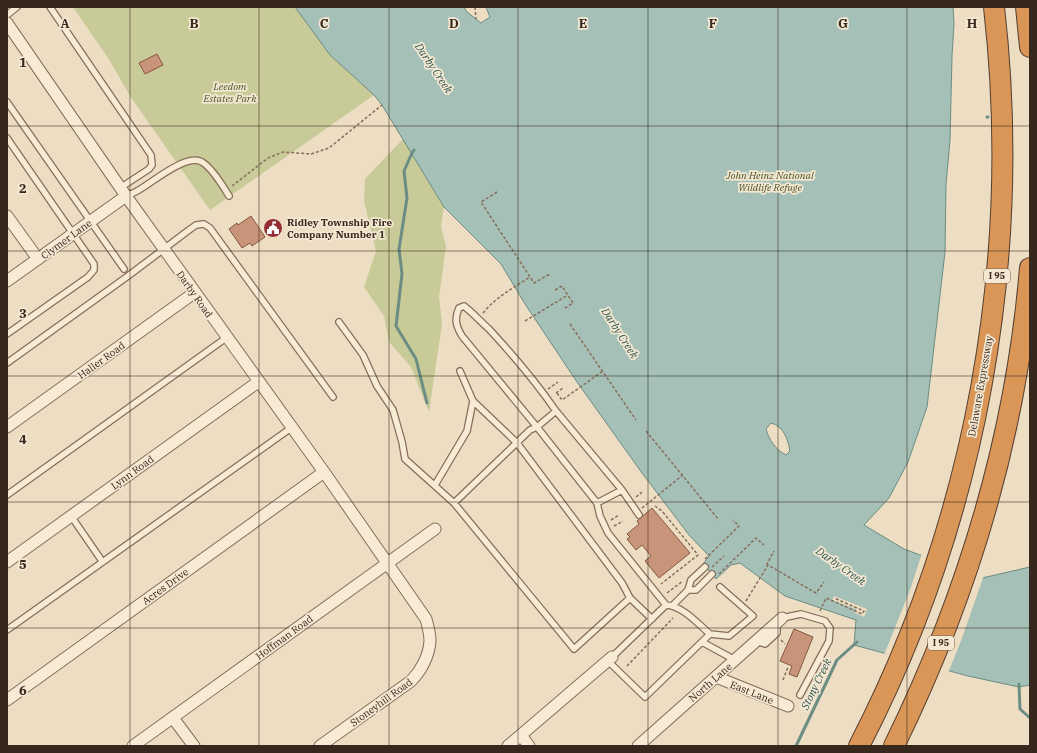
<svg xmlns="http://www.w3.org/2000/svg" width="1037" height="753" viewBox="0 0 1037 753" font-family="'IBM Plex Serif',serif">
<rect width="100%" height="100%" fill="#ecddc3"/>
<!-- green -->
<path fill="#c8ca98" d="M73 7H295L330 55 374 95 210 210 130 96 110 61Z
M403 139 444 207 441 226 446 246 439 297 442 324 429 412 411 367 389 342 384 316 364 287 376 251 364 201 365 179Z"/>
<!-- water -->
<path fill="#a5c0b6" stroke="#6c8d83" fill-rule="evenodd" d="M295 7H464L467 12 481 23 490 17 486 7H953L954 24 952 56 950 140 946 184 945 252 927 407 908 462 889 498 864 525 904 549 982 578 1030 567V685L1019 687 968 676 854 645 856 620 785 596 740 563 731 565 716 579 703 564 709 556 689 535 642 473 577 382 525 304 501 264 444 207 382 105 374 95 330 55ZM771 423C784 426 788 440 790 451L786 455C776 450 769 440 766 429Z"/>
<!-- pier -->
<path fill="#ecddc3" d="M922 553 982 576 984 575 961 641 948 673 884 655 910 590Z
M834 596 867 609 864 617 855 613 856 609 832 600Z"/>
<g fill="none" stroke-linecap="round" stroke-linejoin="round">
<!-- stream -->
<path stroke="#6c8d83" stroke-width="3" d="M987 117H988
M414 150 412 153 404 171 407 198 399 249 402 274 396 326 416 359 427 403
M1019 684 1020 709 1030 718
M796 746 837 660 857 642"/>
</g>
<!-- building -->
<path fill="#c9957a" stroke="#845741" d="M157 54 163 65 145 74 139 63Z
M251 216 265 237 252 246 250 243 242 248 229 229 237 223 238 225Z
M652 508 690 553 659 578 645 561 651 556 642 545 636 550 627 539 630 537 627 534 639 524 637 521Z
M794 629 813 637 797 677 789 674 792 666 780 661Z"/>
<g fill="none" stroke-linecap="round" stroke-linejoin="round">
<!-- lane casing -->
<g stroke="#866e5b" stroke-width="8">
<path id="lane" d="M50 7 151 155 152 165 149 169 120 188
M7 15 17 7
M7 102 124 269
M7 138 94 264V270L88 277 7 334
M126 196C130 194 134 193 137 191 152 183 186 153 202 162 212 168 223 186 229 196
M339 322 363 355 377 386 393 410 402 442 405 459 454 503
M7 363 128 276 189 230 196 225 204 224 210 228 333 397
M460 371 473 401 517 443 622 583 630 598 574 649 454 503 530 430 537 427 462 336C456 326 454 319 459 308L464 306C473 313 480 321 489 329 513 355 536 382 556 411
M435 485 467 431 473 401
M622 490 639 515
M7 495 226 338
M597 503 622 490 556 411 537 427 597 503 600 516 608 533 666 605
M71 516 102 561
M688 590 691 580 705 567
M630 598 652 619
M673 605 688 590H696L712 574
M782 618 801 614 825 621 830 628 829 641 800 695
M7 630 291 428
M710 634 729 636 753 616 720 587
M756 641 765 644 777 633V623
M702 642 735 660
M608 661 645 697 710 634C698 624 683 606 666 605L612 657"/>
</g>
<!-- street casing -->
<g stroke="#866e5b" stroke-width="13">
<path id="street" d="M7 23 126 196 324 472 426 619C428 626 430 634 430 641 429 656 421 671 411 681L320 746
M7 216 38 259
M7 281 126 196
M7 427 194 293
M7 562 258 382
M716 677 788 706
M7 700 324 472
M173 718 194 746
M521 735 529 746
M133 746 435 529
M508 746 612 657
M638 746 782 618"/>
</g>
<!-- highway casing -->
<g stroke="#543d2f" stroke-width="22">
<path id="highway" d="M1026 7 1030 47
M859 746C976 520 1023 260 994 7
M894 746C968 595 1016 436 1030 268"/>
</g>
<!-- path -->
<path stroke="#866e5b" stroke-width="1.5" stroke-dasharray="3 2" stroke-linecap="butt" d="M475 7 476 19
M232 186 268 158 283 152 311 154 329 148 382 105
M497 192 481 202 534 283 550 274
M555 290 562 286 573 303 565 308
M483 313C496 297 513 288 530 277
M525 321 568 295
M570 324 636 420
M548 389 558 382
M556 393 563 388
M557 393 562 400 603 371
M646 431 719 520
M636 497 642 492
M655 506 662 511 698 555 661 584
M642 508 683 475
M611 520 619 515
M614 526 623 521
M705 559 739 526 733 520
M768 565 767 564 774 551
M712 567 724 556
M719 574 756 538 764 545
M667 593 683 581
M746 601 768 565 816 593 824 582
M820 611 826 598 862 614 864 611 834 598
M781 640 785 644
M627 666 673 618
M783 680 788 667"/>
<!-- lane -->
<use href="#lane" stroke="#f8ebd6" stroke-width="5.5"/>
<!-- street -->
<use href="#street" stroke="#f8ebd6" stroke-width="11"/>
<!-- highway -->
<use href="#highway" stroke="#d99657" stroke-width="20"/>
</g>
<!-- grid -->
<path fill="none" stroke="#37281e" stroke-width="1" stroke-opacity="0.55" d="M130 7V746M259 7V746M389 7V746M518 7V746M648 7V746M778 7V746M907 7V746M7 126H1030M7 251H1030M7 376H1030M7 502H1030M7 628H1030"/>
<!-- icons -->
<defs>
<g id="civic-disc" transform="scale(1)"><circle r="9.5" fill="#932d35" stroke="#f4e8d3"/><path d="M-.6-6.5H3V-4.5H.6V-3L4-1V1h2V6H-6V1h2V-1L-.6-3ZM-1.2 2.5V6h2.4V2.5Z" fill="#fff"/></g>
</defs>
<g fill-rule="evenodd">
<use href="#civic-disc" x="273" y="228"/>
</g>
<g text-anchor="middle" stroke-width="3.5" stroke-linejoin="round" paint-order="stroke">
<!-- shield labels -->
<g fill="#f4e8d3" stroke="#706254" stroke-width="1">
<rect x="984" y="269" width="26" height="14" rx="3"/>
<rect x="928" y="636" width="26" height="14" rx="3"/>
</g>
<g font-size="9" font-weight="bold" fill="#37281e">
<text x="997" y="279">I 95</text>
<text x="941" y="646">I 95</text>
</g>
<!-- park labels -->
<g font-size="10" font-style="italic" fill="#4a5226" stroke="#f4e8d3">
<text x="230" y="90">Leedom<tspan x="230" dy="12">Estates Park</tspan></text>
<text x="770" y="179">John Heinz National<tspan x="770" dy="12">Wildlife Refuge</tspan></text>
</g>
<!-- poi labels -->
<g font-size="10" font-weight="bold" fill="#37281e" stroke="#f4e8d3" text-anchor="start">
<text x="287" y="226">Ridley Township Fire<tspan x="287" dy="12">Company Number 1</tspan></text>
</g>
<!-- street labels -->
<g font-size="10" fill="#37281e" stroke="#f4e8d3">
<text transform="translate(66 239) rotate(-36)" y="4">Clymer Lane</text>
<text transform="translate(195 294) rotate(55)" y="4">Darby Road</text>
<text transform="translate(101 360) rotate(-36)" y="4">Haller Road</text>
<text transform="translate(980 386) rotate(-80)" y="4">Delaware Expressway</text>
<text transform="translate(132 472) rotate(-36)" y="4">Lynn Road</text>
<text transform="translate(165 586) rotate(-36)" y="4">Acres Drive</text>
<text transform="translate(284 637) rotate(-36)" y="4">Hoffman Road</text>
<text transform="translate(710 682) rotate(-41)" y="4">North Lane</text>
<text transform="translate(752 692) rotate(22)" y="4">East Lane</text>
<text transform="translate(381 702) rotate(-36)" y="4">Stoneyhill Road</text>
</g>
<!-- water labels -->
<g font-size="11" font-style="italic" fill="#2e5650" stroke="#f4e8d3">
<text transform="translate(434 68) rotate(56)" y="4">Darby Creek</text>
<text transform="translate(620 333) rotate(57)" y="4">Darby Creek</text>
<text transform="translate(841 566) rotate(35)" y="4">Darby Creek</text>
<text transform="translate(816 684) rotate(-64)" y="4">Stony Creek</text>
</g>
</g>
<g font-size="13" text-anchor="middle" font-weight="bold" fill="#37281e" stroke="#f4e8d3" stroke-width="3.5" stroke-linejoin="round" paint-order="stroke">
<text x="65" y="28">A</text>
<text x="194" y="28">B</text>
<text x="324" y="28">C</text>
<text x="454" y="28">D</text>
<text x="583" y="28">E</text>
<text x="713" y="28">F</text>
<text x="843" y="28">G</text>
<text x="972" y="28">H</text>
<text x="23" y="67">1</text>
<text x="23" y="193">2</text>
<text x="23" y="318">3</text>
<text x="23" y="444">4</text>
<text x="23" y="569">5</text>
<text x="23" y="695">6</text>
</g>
<!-- border -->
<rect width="1037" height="753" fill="none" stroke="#37281e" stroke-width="16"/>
</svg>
